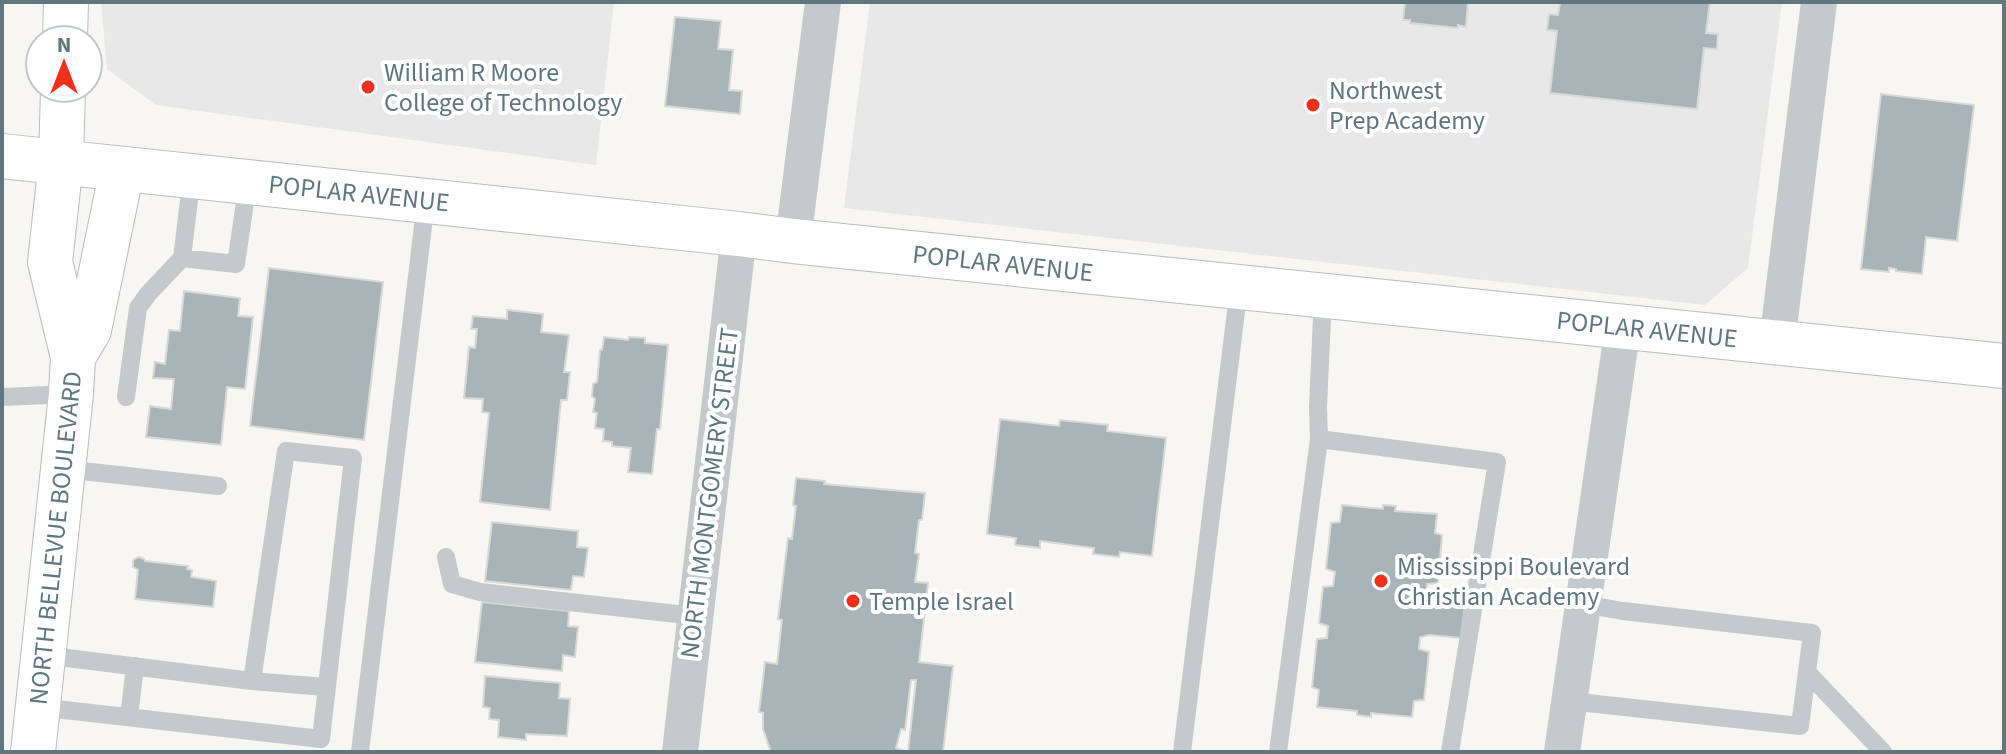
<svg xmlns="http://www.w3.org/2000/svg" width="2006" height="754" viewBox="0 0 2006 754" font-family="'Source Sans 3',sans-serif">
<rect width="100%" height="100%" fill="#f7f6f3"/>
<!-- built -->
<path fill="#e7e8e7" d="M101 2H614L596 165 156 105 107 69Z
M870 2H1782L1748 268 1705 305 844 208Z"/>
<!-- building -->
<path fill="#a8b4b7" stroke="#d8d8d6" stroke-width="2" fill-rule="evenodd" d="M1405 2H1468L1466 27 1458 25V28L1410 23V20H1403Z
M1560 2H1710L1706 33 1718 34 1717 49 1704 48 1697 109 1550 93 1557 31 1547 30 1549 14 1558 15Z
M675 17 721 21 718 49 733 50 729 90 742 91 740 114 665 106Z
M1881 94 1974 105 1957 241 1926 237 1922 274 1896 271V269L1889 268V272L1861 269Z
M269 268 383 282 364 440 250 426Z
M184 291 240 298 238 316 253 317 245 389 227 387 221 445 146 437 150 406 171 409 174 379 153 378 155 362 165 364 169 330 180 331Z
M507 310 543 314 541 332 569 335 564 372H570L567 400H561L550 510 480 502 489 413 482 412 483 399 464 398 469 347 475 348 477 329H471L473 316 507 319Z
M604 337 628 340 629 337 645 338V343L668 345 660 429H657L652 474 628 472 631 448 612 446V442L603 441 604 429 595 428 597 413 593 412 595 399 592 396 593 384 597 382 600 350H602Z
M1000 419 1059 426 1060 420 1108 425 1107 431 1166 438 1152 556 1120 552 1119 557 1093 554 1094 548 1040 541V548L1015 545 1016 538 987 534Z
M796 478 825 481 824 484 925 493 922 520H919L915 553 919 554 915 582 928 583 919 662 953 666 943 752H771L763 729V713L759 712 765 662 777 664 782 620 778 619 788 538 792 539 796 506 793 505ZM911 680H916L908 752 896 748 901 729 905 730Z
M1342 505 1383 509V505L1396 506 1395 511 1437 514 1435 533 1442 535 1438 583 1427 584 1426 597 1435 599V601L1465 605 1461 638 1430 635 1420 637 1419 649 1429 652 1424 700 1414 701 1412 717 1371 713V717L1357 715V711L1317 707 1319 690 1312 687 1317 639 1327 638 1328 626 1319 623 1323 587 1333 586 1335 572 1326 569 1331 523 1340 522Z
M492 522 578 531 577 547 588 548 584 577 573 576 571 590 485 581Z
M139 557 144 559 145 561 188 566 187 569 192 570 191 577 216 581 213 607 135 599 138 570 133 567V562L134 559Z
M482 602 569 611 568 626 578 627 575 657 563 655 562 671 475 662Z
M485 676 560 683 559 698 570 699 567 736 526 734V740L498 737 499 720 489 719 490 708 483 707Z"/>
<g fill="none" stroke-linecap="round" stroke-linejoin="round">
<!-- secondary casing -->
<g stroke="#b6bdc0" stroke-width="46">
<path id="secondary" d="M65 40 66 2
M2 156 739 234 793 241 2004 366
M73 357 89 330 122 170
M33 752 71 394 73 357 50 262 61 162 63 88"/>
</g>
<!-- lane -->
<path stroke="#c4c9cb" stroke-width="18" d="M192 176 182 258 236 264 248 182
M2 397 71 394
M126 397 138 308 148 294 182 258
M1319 439 1318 407 1323 295
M64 469 218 486
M446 557 452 584 480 592 695 616
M43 655 252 681 326 687
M1807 672 1883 752
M1569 701 1800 726 1812 633 1623 611 1582 604
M38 707 321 739 353 458 286 451 252 681
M129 717 135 666
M360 752 426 201
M1182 752 1239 287
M1278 752 1319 439 1497 462 1450 752"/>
<!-- street -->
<path stroke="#c4c9cb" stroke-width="36" d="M793 241 823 2
M1777 343 1819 2
M680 752 739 234
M1562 752 1623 326"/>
<!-- secondary -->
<use href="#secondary" stroke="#fff" stroke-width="44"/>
</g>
<!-- markers -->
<g fill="#ee301c" stroke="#fff" stroke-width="3">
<circle cx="368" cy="87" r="8"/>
<circle cx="1313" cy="105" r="8"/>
<circle cx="1381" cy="581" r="8"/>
<circle cx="853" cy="601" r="8"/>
</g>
<g text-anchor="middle" stroke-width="8" stroke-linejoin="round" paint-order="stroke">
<!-- poi labels -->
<g font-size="26" fill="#607780" stroke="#fff" text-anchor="start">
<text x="384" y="81">William R Moore<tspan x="384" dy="30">College of Technology</tspan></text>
<text x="1329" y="99">Northwest<tspan x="1329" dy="30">Prep Academy</tspan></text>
<text x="1397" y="575">Mississippi Boulevard<tspan x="1397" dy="30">Christian Academy</tspan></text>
<text x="869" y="610">Temple Israel</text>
</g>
<!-- street labels -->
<g font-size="26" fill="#607780" stroke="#fff">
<text transform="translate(359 193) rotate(6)" y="9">POPLAR AVENUE</text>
<text transform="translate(1003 263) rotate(6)" y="9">POPLAR AVENUE</text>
<text transform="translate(1647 329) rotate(6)" y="9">POPLAR AVENUE</text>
<text transform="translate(709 493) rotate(-83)" y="9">NORTH MONTGOMERY STREET</text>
<text transform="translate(55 538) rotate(-84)" y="9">NORTH BELLEVUE BOULEVARD</text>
</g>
</g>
<!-- border -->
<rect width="2006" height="754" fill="none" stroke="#607780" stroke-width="8"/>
<!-- north arrow -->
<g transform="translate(64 64)"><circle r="38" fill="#ffffff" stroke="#bfc9cc" stroke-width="2"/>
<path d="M0-6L14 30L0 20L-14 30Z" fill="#ee301c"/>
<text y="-12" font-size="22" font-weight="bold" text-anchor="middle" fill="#607780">N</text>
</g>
</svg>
